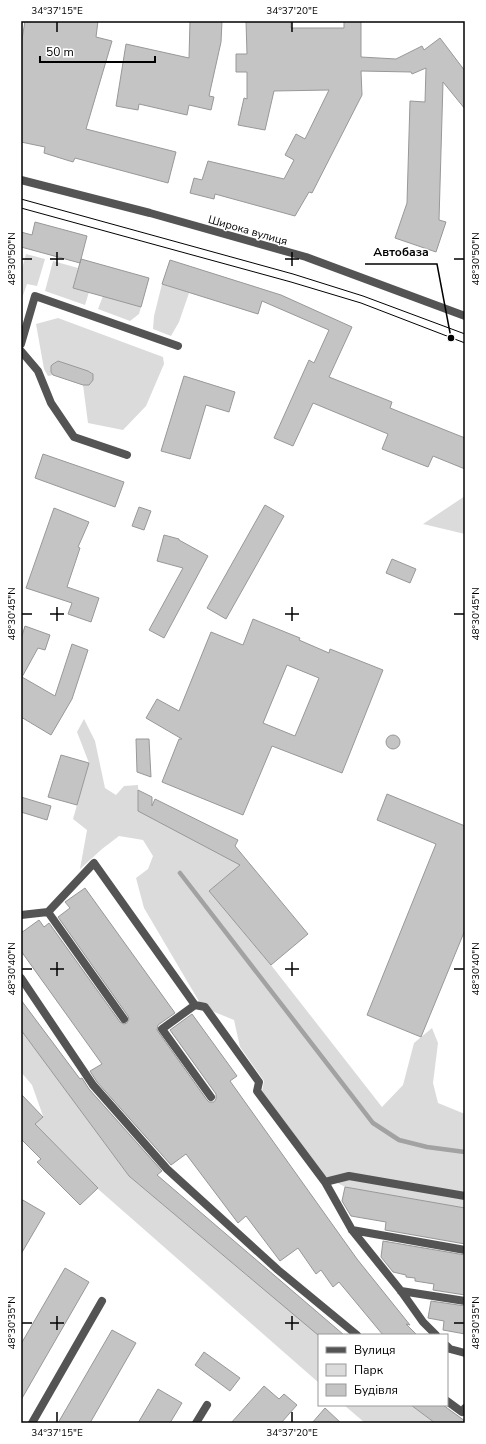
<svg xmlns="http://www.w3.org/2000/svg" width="486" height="1444" viewBox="0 0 486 1444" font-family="'Nunito Sans',sans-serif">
<rect width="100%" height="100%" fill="#fff"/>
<!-- green -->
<path fill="#dbdbdb" d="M26 254 45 259 37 286 27 284 21 301V273Z
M53 261 78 268 73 288 89 292 85 305 45 291Z
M162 284 189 293 179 322 171 336 153 329 154 316Z
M103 296 141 307 139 314 130 321 98 309Z
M58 318 163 357 164 364 146 406 123 430 88 423 83 385H89L93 380V374L91 372 58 361C51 363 49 369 53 375L48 376 44 369 36 324Z
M465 496V534L423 524Z
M84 719 95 741 105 788 116 795 124 786 138 785 139 811 229 859 246 860 209 891 271 965 382 1107 403 1085 414 1043 432 1028 438 1043 433 1083 438 1103 465 1114V1208L345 1187 325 1176 262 1091 264 1081 240 1047 234 1020 212 1011 207 1003H200L144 908 136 878 148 869 153 856 143 840 119 836 102 849 80 869 87 830 73 819 89 763 77 732Z
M21 1030 129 1176 319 1335V1383L98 1189 35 1124 43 1116 32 1085 21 1072Z
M344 1405H411L435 1423H365Z"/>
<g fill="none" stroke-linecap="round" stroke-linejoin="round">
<!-- stream -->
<path stroke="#a2a2a2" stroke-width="4.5" d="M180 873 373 1123 399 1140 427 1147 465 1152"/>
</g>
<!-- building -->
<path fill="#c4c4c4" stroke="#989898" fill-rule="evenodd" d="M25 21H98L96 37 112 41 86 129 176 152 168 183 75 158 73 162 44 153 45 147 21 142V45Z
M190 21H222L221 42 209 96 214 97 211 110 189 105 187 115 139 104 138 110 116 106 126 44 189 58Z
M246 21H291V28H344V21H361V57L396 59 422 46 424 50 440 38 465 71V109L443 82 439 220 446 222 436 252 395 238 407 203 410 101 425 102 426 68 412 74 411 72 361 71 362 95 312 193 309 192 295 216 215 194 214 199 190 193 194 178 202 180 208 161 284 179 294 160 285 155 296 134 305 139 329 90 274 91 265 130 238 125 244 98 247 99V72H236V54H247Z
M35 222 87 236 80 263 21 247V232L32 235Z
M81 259 149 278 141 307 73 288Z
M170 260 281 295 352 327 329 377 392 402 390 408 465 438V469L433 456 428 467 382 449 388 434 313 403 293 446 274 438 309 360 314 363 329 330 262 301 258 314 162 284Z
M58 361 88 371 93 374V380L89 385H83L53 375 51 372V366L53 364Z
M184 376 235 392 229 412 206 405 190 459 161 451Z
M43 454 124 482 115 507 35 478Z
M265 505 284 516 226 619 207 608Z
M139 507 151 511 144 530 132 526Z
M54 508 89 522 78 547 80 548 67 587 99 598 91 622 68 614 72 603 26 588Z
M164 535 179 539V540L208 556 164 638 149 630 183 568 157 561Z
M392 559 416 569 410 583 386 573Z
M253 619 300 638 299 640 329 653 330 649 383 670 342 773 272 746 243 815 162 782 179 739H182L146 718 157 699 179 711 211 632 243 645ZM287 665 319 678 295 736 263 723Z
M25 626 50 635 45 650 38 648 22 677 55 696 72 644 88 650 72 699 51 735 21 717V639Z
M386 742a7 7 0 1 1 14 0a7 7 0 1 1-14 0Z
M136 739H149L151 777 137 772Z
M61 755 89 763 77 805 48 797Z
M138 790 152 797V806L155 799 238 840 235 846 308 934 271 965 209 891 240 865 138 811Z
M387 794 465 826V930L421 1037 367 1015 436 844 377 820Z
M21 797 51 806 47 820 21 812Z
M85 888 175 1013 158 1025 157 1030 207 1100 209 1102H214L216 1099V1094L170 1030 192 1014 237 1076 230 1081 357 1259 410 1325 406 1324 417 1335H383L339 1282 333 1287 321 1270 316 1274 298 1248 280 1261 246 1216 238 1223 186 1154 171 1165 97 1082 90 1071 102 1064 21 951V933L39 920 44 927 49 923 120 1022 124 1024 127 1023 129 1019 128 1016 58 917 70 908 65 902Z
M21 1000 80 1079 82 1078 89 1089 162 1171 157 1175 344 1335H318L129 1176 21 1030Z
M21 1094 43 1117 35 1124 98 1188 80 1205 37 1162 41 1159 21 1139Z
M345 1187 465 1208V1244L385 1230 386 1222 351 1216 342 1201Z
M21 1199 45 1213 21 1254Z
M383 1241 465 1255V1295L433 1290 434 1284 415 1281V1278L406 1277V1275L393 1272 381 1257Z
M65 1268 89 1282 21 1400V1344Z
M431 1301 465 1306V1334L443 1330 444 1321 428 1318Z
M112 1330 136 1343 90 1423H58Z
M204 1352 240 1378 230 1391 195 1365Z
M264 1386 279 1399 284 1394 297 1405 281 1423H231Z
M158 1389 182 1403 170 1423H138Z
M411 1405H443L465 1421V1423H435Z
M325 1408 341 1423H312Z"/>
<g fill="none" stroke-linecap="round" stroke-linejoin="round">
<!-- service -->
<path stroke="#545454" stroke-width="8" d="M21 344 35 296 178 346
M21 351 38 371 51 403 74 437 127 455
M48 912 94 863 195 1005 162 1029 211 1097
M21 915 48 912 124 1019
M21 978 93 1085 167 1169 278 1270 357 1335
M195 1005 205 1007 259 1082 257 1091 325 1182 352 1230 401 1291 423 1322 436 1335
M325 1182 349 1176 465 1196
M352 1230 465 1250
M401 1291 465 1301
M447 1346 450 1349 465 1353
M447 1401 462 1412 465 1408
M32 1423 102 1301
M196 1423 207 1405"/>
<!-- tertiary -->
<path stroke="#545454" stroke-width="8" d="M21 180 150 213 306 257 465 316"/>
<!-- tram -->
<path stroke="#000" stroke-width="1" d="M21 199 293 274 363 296 465 334
M21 208 291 282 361 303 465 343"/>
</g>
<!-- ticks -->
<path fill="none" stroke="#000" stroke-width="1.5" d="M57 22V32M292 22V32M57 252V266M292 252V266M22 259H32M50 259H64M285 259H299M454 259H464M57 607V621M292 607V621M22 614H32M50 614H64M285 614H299M454 614H464M57 962V976M292 962V976M22 969H32M50 969H64M285 969H299M454 969H464M57 1316V1330M292 1316V1330M22 1323H32M50 1323H64M285 1323H299M454 1323H464M57 1412V1422M292 1412V1422"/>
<g text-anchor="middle" stroke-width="3" stroke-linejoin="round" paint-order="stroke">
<!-- street labels -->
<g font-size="11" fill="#000" stroke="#fff">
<text transform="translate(248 230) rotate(16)" y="4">Широка вулиця</text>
</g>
</g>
<!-- callouts -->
<path fill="none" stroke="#000" stroke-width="1.5" d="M451 338L437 264H365"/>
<circle fill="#000" stroke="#fff" stroke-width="1.5" cx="451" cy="338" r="4"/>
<g font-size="12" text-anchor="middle" font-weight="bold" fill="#000" stroke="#fff" stroke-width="3" stroke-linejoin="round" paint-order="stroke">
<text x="401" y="256">Автобаза</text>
</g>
<!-- border -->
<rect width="486" height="1444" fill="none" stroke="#ffffff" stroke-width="44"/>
<!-- legend -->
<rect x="318" y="1334" width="130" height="72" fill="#ffffff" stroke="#999999"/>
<rect x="326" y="1347" width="20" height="6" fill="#545454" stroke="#999999"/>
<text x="354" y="1354" font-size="12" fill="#000000">Вулиця</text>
<rect x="326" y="1364" width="20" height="12" fill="#dbdbdb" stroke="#999999"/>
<text x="354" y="1374" font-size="12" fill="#000000">Парк</text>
<rect x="326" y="1384" width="20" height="12" fill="#c4c4c4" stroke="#999999"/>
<text x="354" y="1394" font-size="12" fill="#000000">Будівля</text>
<!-- scale -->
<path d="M40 56v6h115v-6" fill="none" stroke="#000000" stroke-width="2"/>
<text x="46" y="56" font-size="12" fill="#000000" stroke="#ffffff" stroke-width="3" paint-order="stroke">50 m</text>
<rect x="22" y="22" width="442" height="1400" fill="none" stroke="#000" stroke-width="1.5"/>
<g font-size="10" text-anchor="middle" fill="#000">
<text x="57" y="14">34°37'15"E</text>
<text x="292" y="14">34°37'20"E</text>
<text transform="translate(11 259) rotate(-90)" y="4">48°30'50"N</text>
<text transform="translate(475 259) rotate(-90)" y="4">48°30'50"N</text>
<text transform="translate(11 614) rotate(-90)" y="4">48°30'45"N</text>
<text transform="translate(475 614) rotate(-90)" y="4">48°30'45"N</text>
<text transform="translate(11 969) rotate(-90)" y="4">48°30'40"N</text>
<text transform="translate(475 969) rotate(-90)" y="4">48°30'40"N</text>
<text transform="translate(11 1323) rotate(-90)" y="4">48°30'35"N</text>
<text transform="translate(475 1323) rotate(-90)" y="4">48°30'35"N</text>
<text x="57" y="1436">34°37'15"E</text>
<text x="292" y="1436">34°37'20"E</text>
</g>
</svg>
